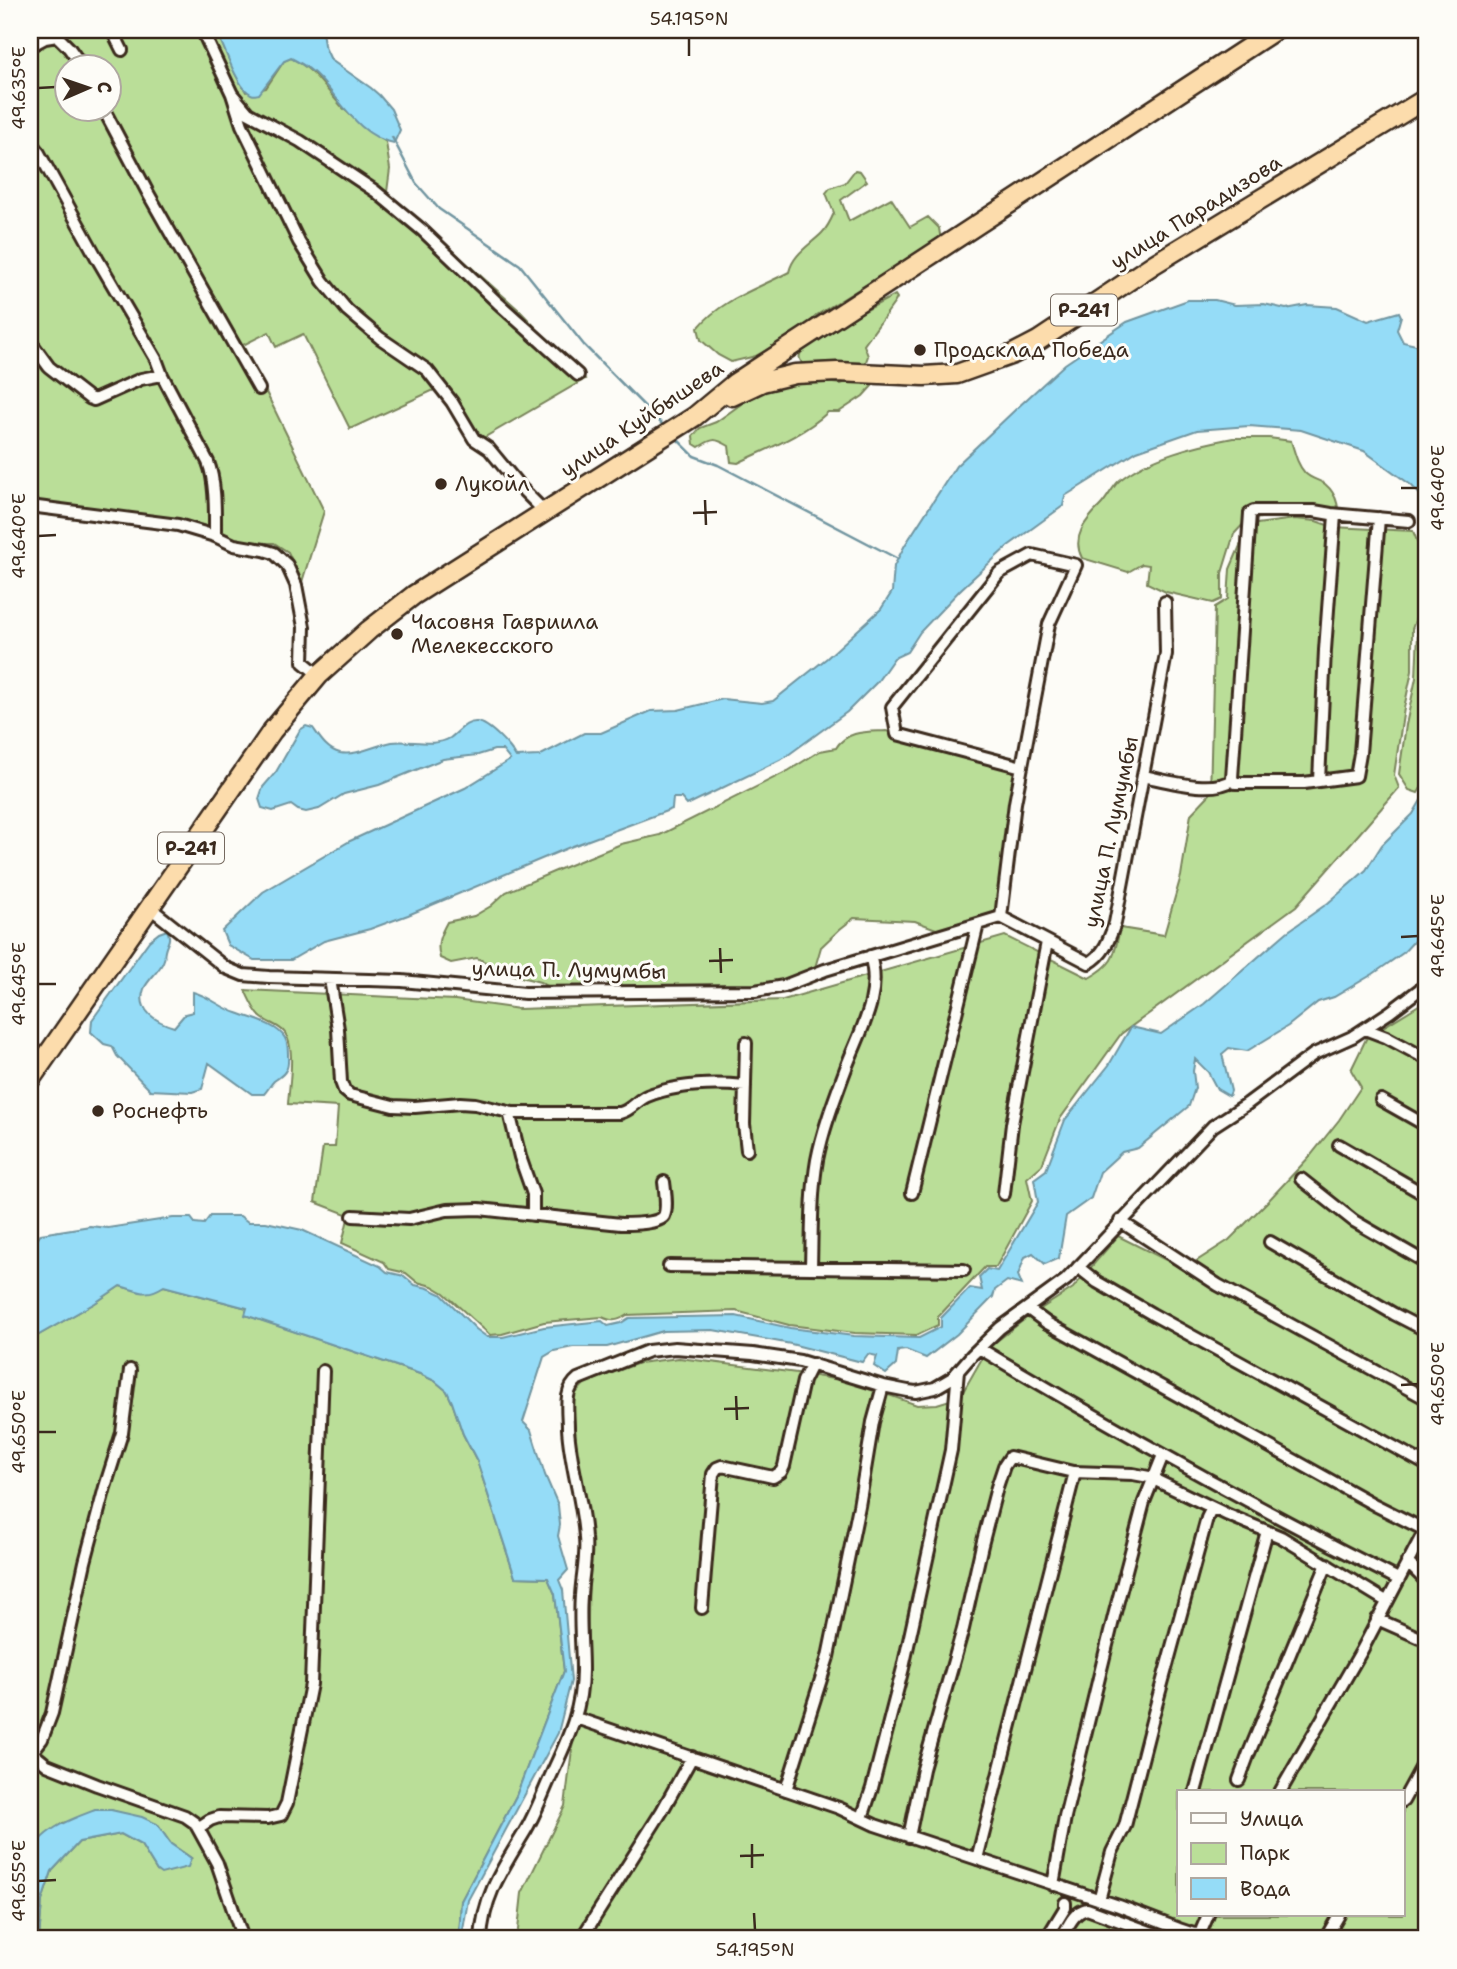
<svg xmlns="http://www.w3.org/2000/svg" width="1457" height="1969" viewBox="0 0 1457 1969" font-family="'Shantell Sans',sans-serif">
<rect width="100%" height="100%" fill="#fdfcf7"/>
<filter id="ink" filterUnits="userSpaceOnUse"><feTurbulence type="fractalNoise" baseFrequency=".0143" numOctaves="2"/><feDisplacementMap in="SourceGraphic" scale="14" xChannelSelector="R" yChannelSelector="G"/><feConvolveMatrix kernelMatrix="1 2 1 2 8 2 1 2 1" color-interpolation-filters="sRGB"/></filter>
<g filter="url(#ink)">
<!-- green -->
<path fill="#bade98" stroke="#7a845b" stroke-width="2" fill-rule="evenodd" d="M30 30H216L236 75 246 92 266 88 284 61 291 58C316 70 324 88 342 107 356 121 370 132 386 142L390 169 387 192 519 310 585 379 473 444 436 389 350 429 303 334 276 347 269 332 243 345 324 511 302 582 288 552 274 543H257L229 539 206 527 176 519 30 500ZM66 66H108V108H66Z
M855 170 860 171 867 181 841 200 849 221 891 198 910 227 928 217 939 228 941 241 924 249 817 315 800 332 756 356 731 362 718 355 701 340 698 328C722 299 757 289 789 272 793 254 809 246 822 233 827 228 831 220 834 213L826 193 830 188 845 183Z
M895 295 897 298 895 302 864 345 868 356 865 364 833 362 803 364C798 358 799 356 802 350L857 315Z
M808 380 841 384 852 380H869L872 386 863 396 839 412H828C802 436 769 448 738 463L731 462 729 446C715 438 713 438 699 447L694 444 693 436 700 428 716 422 744 402 774 387Z
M1233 438H1269L1291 441C1295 453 1297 464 1305 473 1311 479 1319 480 1325 484 1337 494 1343 513 1333 525L1321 517 1295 513 1247 520 1234 534 1222 573V599L1213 603 1166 592 1147 583 1149 565 1142 564 1128 572 1082 558C1071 537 1086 520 1100 506 1108 498 1112 487 1120 480 1150 456 1196 445 1233 438Z
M1295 519 1316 521 1333 527 1413 531 1422 553 1427 573V589L1412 629V671L1404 708 1394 775 1399 788 1296 906 1121 1034 1060 1119 1042 1165 1027 1178 1032 1201 996 1267H985L938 1317V1325L917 1335 855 1333 789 1325 736 1311 627 1315C618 1321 612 1322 602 1317L544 1322 502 1334 490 1335 444 1293 432 1286 417 1282 406 1273 389 1269 384 1262 342 1243 349 1215 315 1202 323 1147H335L338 1107 288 1104C289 1085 296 1049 285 1033 279 1025 270 1024 262 1018 255 1013 249 999 245 990L455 1000 519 1009 783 1000 1005 936 1089 978C1116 963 1114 955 1120 928L1164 935 1181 876 1191 814 1210 794 1215 607 1228 599 1230 569 1249 525Z
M1427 602V778L1418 793 1409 790 1399 774 1406 725 1416 678 1418 633Z
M886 731 1017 767 997 907 990 917 944 932 915 921 854 918 840 929 821 947 814 971 785 983 754 989H611L602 970 591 989H553L540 982 513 975 477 958 451 963 440 958C436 943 440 935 447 922L474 916 491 906 506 892 565 867 621 844 660 835 788 771 820 751 836 748C847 730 867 732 886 731Z
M1427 1000V1939H517L522 1893 565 1806 573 1741 587 1676 589 1559 569 1421 575 1394 585 1383 639 1363 679 1358 797 1373 852 1382 917 1405 937 1404 960 1397 988 1348 1025 1319 1073 1288 1118 1236 1184 1269 1229 1240 1268 1201 1311 1155 1339 1120 1361 1087 1351 1070 1367 1037ZM1179 1792H1403V1915H1179Z
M120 1286 142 1292 164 1286 247 1308 246 1315 420 1374 435 1381 447 1391 452 1402 463 1434 477 1461 515 1577 548 1578 555 1594 564 1671 516 1796 461 1901 459 1939H39L42 1901 52 1871 79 1842 121 1834 141 1845 157 1871 191 1858 171 1844 157 1824 111 1810 63 1823 47 1834 32 1850 30 1856V1340L95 1303Z"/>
<!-- water -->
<path fill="#95dcf7" stroke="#7195a0" stroke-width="2" d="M216 30H322L324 45 331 60 371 88 379 95 391 109 400 130 394 143C357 137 339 96 314 73 307 67 299 62 291 58L284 61 259 94C254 95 253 96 248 92 236 84 223 44 216 30Z
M1188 300H1215L1235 305 1264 304 1286 309 1307 305 1337 307 1368 321 1399 312 1401 316 1397 330 1403 342 1424 347 1427 346V502L1411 485 1364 451 1301 430 1249 426 1197 430 1137 451 1065 496 1063 506 1008 546 961 589 920 632 907 652 894 658 877 682 847 712 784 758 687 805 681 798H673L672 809 570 847 408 915 370 929 324 941 291 960H254L228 945 222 931 263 892 350 841 465 788 510 760 502 750H494L478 755 443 759 379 785 344 794 319 809 306 812 298 810 291 805 273 811 262 808 259 799 263 787 276 772 300 730 306 726 313 728C320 738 327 750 340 753 357 756 376 745 392 742 410 739 433 748 450 738 459 732 465 721 477 722 489 723 511 747 516 757L539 756 584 733H601L651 711 678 710 723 699 762 703 773 701 827 658 881 609 892 592 894 566 905 545 956 466 1016 409 1065 364 1127 322Z
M1427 790V934L1414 941 1403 953 1373 974 1334 997 1318 1002 1288 1026 1247 1051 1229 1048 1222 1054 1231 1091 1229 1096 1217 1089 1208 1072 1195 1059 1193 1071 1195 1088 1189 1106 1138 1148 1122 1152 1100 1172 1091 1198 1066 1216 1059 1258 1045 1264 1033 1253 1025 1257 1018 1275 1022 1285 1007 1281 995 1290 993 1297 957 1334 926 1358 906 1350 898 1351 896 1365 886 1374 874 1366 877 1356 868 1354 862 1362 791 1344 713 1330 663 1331 607 1347H573L554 1351 544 1357 523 1422 531 1430 545 1475 558 1505 560 1525 558 1536 568 1570 559 1580 563 1590 571 1681 558 1733 468 1900 463 1930 464 1939H459L461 1901 516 1796 564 1671 555 1594 548 1578 515 1577 477 1461 463 1434 452 1402 447 1391 435 1381 420 1374 245 1315 247 1308 164 1286C145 1298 140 1291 120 1286L95 1303 30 1340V1239L37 1240 41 1234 90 1226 108 1228 173 1218H191L195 1223 204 1224 210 1216H240L248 1222H266L302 1230 380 1266 387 1272 404 1276 415 1285 428 1288 441 1294 476 1329 487 1337H503L544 1327 602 1321 608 1326 621 1323 629 1318 736 1316 790 1328 854 1336 919 1338 941 1327V1318L970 1288 982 1290 979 1277 987 1269 997 1271 1038 1202 1034 1179 1046 1170 1065 1120 1109 1065 1131 1027 1161 1034 1204 1004 1287 932 1328 903 1366 870 1382 845 1413 814Z
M167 930C172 940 167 942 165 951 163 961 167 952 163 962 159 972 148 979 144 989 136 1011 157 1022 174 1027L185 1014 193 1012V992C209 996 221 1008 237 1013 250 1018 277 1024 285 1038 287 1042 288 1050 288 1054 288 1060 289 1066 286 1070 283 1076 279 1077 274 1081 270 1085 268 1090 264 1094H252L209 1063 202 1089 192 1092 150 1090 117 1056 112 1046 104 1044 91 1032 92 1020 149 941 159 933Z
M95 1810H111L142 1817 157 1824 171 1844 191 1858 188 1867 161 1874 157 1871 141 1845 121 1834 79 1842 52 1871 42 1901 39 1939H30V1856C39 1830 71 1819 95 1810Z"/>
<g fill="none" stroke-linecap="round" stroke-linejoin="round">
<!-- stream -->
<path stroke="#7195a0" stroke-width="2.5" d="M392 137 416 183 439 209 520 265 584 345 665 427
M675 437 694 456 718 465 898 559"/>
<!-- minor casing -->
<g stroke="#3b2a1e" stroke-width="16">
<path id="minor" d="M112 30 122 50
M202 30 232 94 248 113 300 141 375 191 422 230 498 303 578 375
M30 46 45 38 57 36 69 48 82 66
M232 94 242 125 299 242 323 281 347 310 380 338 427 370 452 402 474 439 489 449 522 489 544 511
M103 108 149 195 259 389
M30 142 39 153 98 260 156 359 162 375 208 462C216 482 215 514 215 536
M30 341 49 367 89 398 94 400 141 379 162 375
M30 506 178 525 215 536 234 545 264 550 274 553 287 565 296 585 304 627 303 662 319 675
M1379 518 1360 753 1356 776 1304 783H1235L1232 778 1250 513 1254 511H1314L1331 514 1409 521
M1143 776C1168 781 1211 794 1233 780
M1319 781 1325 650 1335 515
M149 907 226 968 243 975 269 977 402 981 525 993 755 991 784 986 825 970 1001 917 1015 803 1049 624 1076 565 1032 555 999 573 892 707 897 734 1022 767
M1001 917 1089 963C1105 954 1109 939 1115 923L1166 654 1165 602
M330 979 338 1029 341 1082 344 1090 350 1095 393 1106 415 1107 460 1103 475 1104 513 1113H620C632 1110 637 1100 647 1096 678 1084 713 1083 745 1086
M1365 1029 1386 1037 1427 1059
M746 1043 744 1124 747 1150
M1381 1100 1427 1126
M509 1112 520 1157 533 1194V1215
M1339 1145 1427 1196
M1301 1179 1354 1221 1427 1263
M912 1193 978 924
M1004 1194 1012 1124 1047 942
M353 1216 409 1219 447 1210 479 1209 621 1224C630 1224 659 1224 664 1216 668 1207 665 1191 664 1182
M1120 1221 1218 1285 1427 1399
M1270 1242 1394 1314 1427 1331
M669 1266 964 1270
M811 1267C812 1231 811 1195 817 1160 823 1129 835 1098 846 1068 859 1033 883 995 870 956
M1078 1267 1097 1282 1152 1314 1427 1465
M1028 1309 1047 1323 1375 1505 1427 1531
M979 1348C1116 1430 1255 1507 1398 1579
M1407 1562 1427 1582
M702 1608 713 1474 717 1468 722 1466 773 1477 781 1472 784 1466 803 1381 809 1369 813 1364
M1377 1619 1427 1641
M576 1718 839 1808 875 1825 1119 1906 1179 1929 1194 1934 1202 1933 1212 1939
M30 1751 47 1765 97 1785 185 1816 195 1823 200 1832 217 1863 243 1939
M32 1752 42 1739 52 1713 85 1562 105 1487 122 1433 130 1370
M1239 1780 1249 1753 1327 1564
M786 1790 828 1657 859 1506 873 1422 883 1386
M1195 1792 1267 1531
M1280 1792 1362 1650 1427 1526
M1403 1801 1427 1757
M862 1818 872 1788 903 1668 951 1450 958 1371
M198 1828 210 1820 219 1817 268 1818 281 1815 287 1803 311 1684 323 1371
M909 1837 923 1769 963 1629 982 1545 997 1487 1004 1466 1010 1457 1073 1472 1133 1474 1149 1477 1228 1515 1281 1537 1386 1601
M977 1859 1075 1472
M1053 1885 1065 1817 1114 1616 1144 1502 1163 1455
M1099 1900 1112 1852 1125 1826 1154 1713 1207 1518 1212 1508
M1202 1933V1929L1208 1915
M481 1939C483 1896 503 1868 524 1833 534 1817 541 1798 549 1780 566 1742 582 1713 582 1670 582 1645 579 1620 581 1596 582 1576 587 1558 585 1538 583 1501 570 1465 568 1428 568 1410 563 1391 578 1379L648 1351 675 1348 753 1354 800 1361 883 1386 908 1391 916 1392 935 1388 952 1378 972 1355 1000 1328 1066 1280 1213 1126 1247 1104 1314 1054 1352 1037 1390 1012 1427 984
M581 1939 662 1811 692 1757
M1046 1939 1065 1908V1903
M1061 1939C1068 1927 1073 1912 1087 1909L1169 1939
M1325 1939 1339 1915"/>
</g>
<!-- trunk casing -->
<g stroke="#3b2a1e" stroke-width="23">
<path id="trunk" d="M732 396 762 382 795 374 837 372 924 376 957 374 1013 354 1038 341 1154 264 1427 98
M30 1080 272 731 319 675 369 630 414 595 694 417 735 383 1275 30"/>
</g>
<!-- minor -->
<use href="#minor" stroke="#fdfcf7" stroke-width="10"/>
<!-- trunk -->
<use href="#trunk" stroke="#fcdcac" stroke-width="18"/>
</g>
</g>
<!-- ticks -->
<path fill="none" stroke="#3b2a1e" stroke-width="2.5" d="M689 38V56M38 88 56 87M1401 488H1418M705 500 706 525M693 513 717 512M38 536 56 535M1401 937 1418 936M720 948 721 973M709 961 733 960M38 984H56M1401 1385 1418 1384M736 1396 737 1420M724 1409 749 1408M38 1432H56M752 1844V1868M740 1856 764 1855M38 1881 56 1880M754 1913 755 1930"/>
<!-- markers -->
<g fill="#3b2a1e" stroke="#fdfcf7" stroke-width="2.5">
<circle cx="920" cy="350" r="7"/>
<circle cx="441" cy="484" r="7"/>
<circle cx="397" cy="634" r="7"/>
<circle cx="98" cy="1111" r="7"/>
</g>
<g text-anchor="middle" stroke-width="6" stroke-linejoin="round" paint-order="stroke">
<!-- shield labels -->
<g fill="#fdfcf7" stroke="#75695f" stroke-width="2">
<rect x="1051" y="294.5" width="66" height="31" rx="5"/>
<rect x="158" y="832.5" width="66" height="31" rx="5"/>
</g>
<g font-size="19" font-weight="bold" fill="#3b2a1e">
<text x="1084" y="317">Р-241</text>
<text x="191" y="855">Р-241</text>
</g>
<!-- street labels -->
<g font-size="21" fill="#3b2a1e" stroke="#fdfcf7">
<text transform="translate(1196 212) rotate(-32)" y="7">улица Парадизова</text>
<text transform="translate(642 419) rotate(-34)" y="7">улица Куйбышева</text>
<text transform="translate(1111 832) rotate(-78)" y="7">улица П. Лумумбы</text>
<text transform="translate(569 970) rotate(1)" y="7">улица П. Лумумбы</text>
</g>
<!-- poi labels -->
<g font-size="21" fill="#3b2a1e" stroke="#fdfcf7" text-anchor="start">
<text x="934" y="357">Продсклад Победа</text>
<text x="455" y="491">Лукойл</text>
<text x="411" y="629">Часовня Гавриила<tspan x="411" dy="24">Мелекесского</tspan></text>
<text x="112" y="1118">Роснефть</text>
</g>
</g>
<!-- margin -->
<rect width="1457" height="1969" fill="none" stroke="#fdfcf7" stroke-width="77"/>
<!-- legend -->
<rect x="1177" y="1790" width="228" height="126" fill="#fdfcf7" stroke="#afa8a0" stroke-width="2"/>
<rect x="1191" y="1813" width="35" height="10" fill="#fdfcf7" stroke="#afa8a0" stroke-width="2"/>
<text x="1240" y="1826" font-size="21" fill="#3b2a1e">Улица</text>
<rect x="1191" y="1843" width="35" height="21" fill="#bade98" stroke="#afa8a0" stroke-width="2"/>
<text x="1240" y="1860" font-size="21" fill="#3b2a1e">Парк</text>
<rect x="1191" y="1878" width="35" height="21" fill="#95dcf7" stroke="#afa8a0" stroke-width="2"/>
<text x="1240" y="1896" font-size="21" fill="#3b2a1e">Вода</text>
<!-- north arrow -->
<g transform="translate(88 88) rotate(88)"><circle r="33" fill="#fdfcf7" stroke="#afa8a0" stroke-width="2"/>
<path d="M0-5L12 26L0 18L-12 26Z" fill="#3b2a1e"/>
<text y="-10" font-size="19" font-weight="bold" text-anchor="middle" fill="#3b2a1e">С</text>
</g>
<rect x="38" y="38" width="1380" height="1892" fill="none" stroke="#3b2a1e" stroke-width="2.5"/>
<g font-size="18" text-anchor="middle" fill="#3b2a1e">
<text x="689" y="25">54.195°N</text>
<text transform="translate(19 88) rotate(-90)" y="6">49.635°E</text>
<text transform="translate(1438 488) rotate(-90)" y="6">49.640°E</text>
<text transform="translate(19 536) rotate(-90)" y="6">49.640°E</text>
<text transform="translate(1438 936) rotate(-90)" y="6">49.645°E</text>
<text transform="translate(19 984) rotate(-90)" y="6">49.645°E</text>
<text transform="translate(1438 1384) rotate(-90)" y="6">49.650°E</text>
<text transform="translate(19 1432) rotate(-90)" y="6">49.650°E</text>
<text transform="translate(19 1881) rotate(-90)" y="6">49.655°E</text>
<text x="755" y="1956">54.195°N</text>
</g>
</svg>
